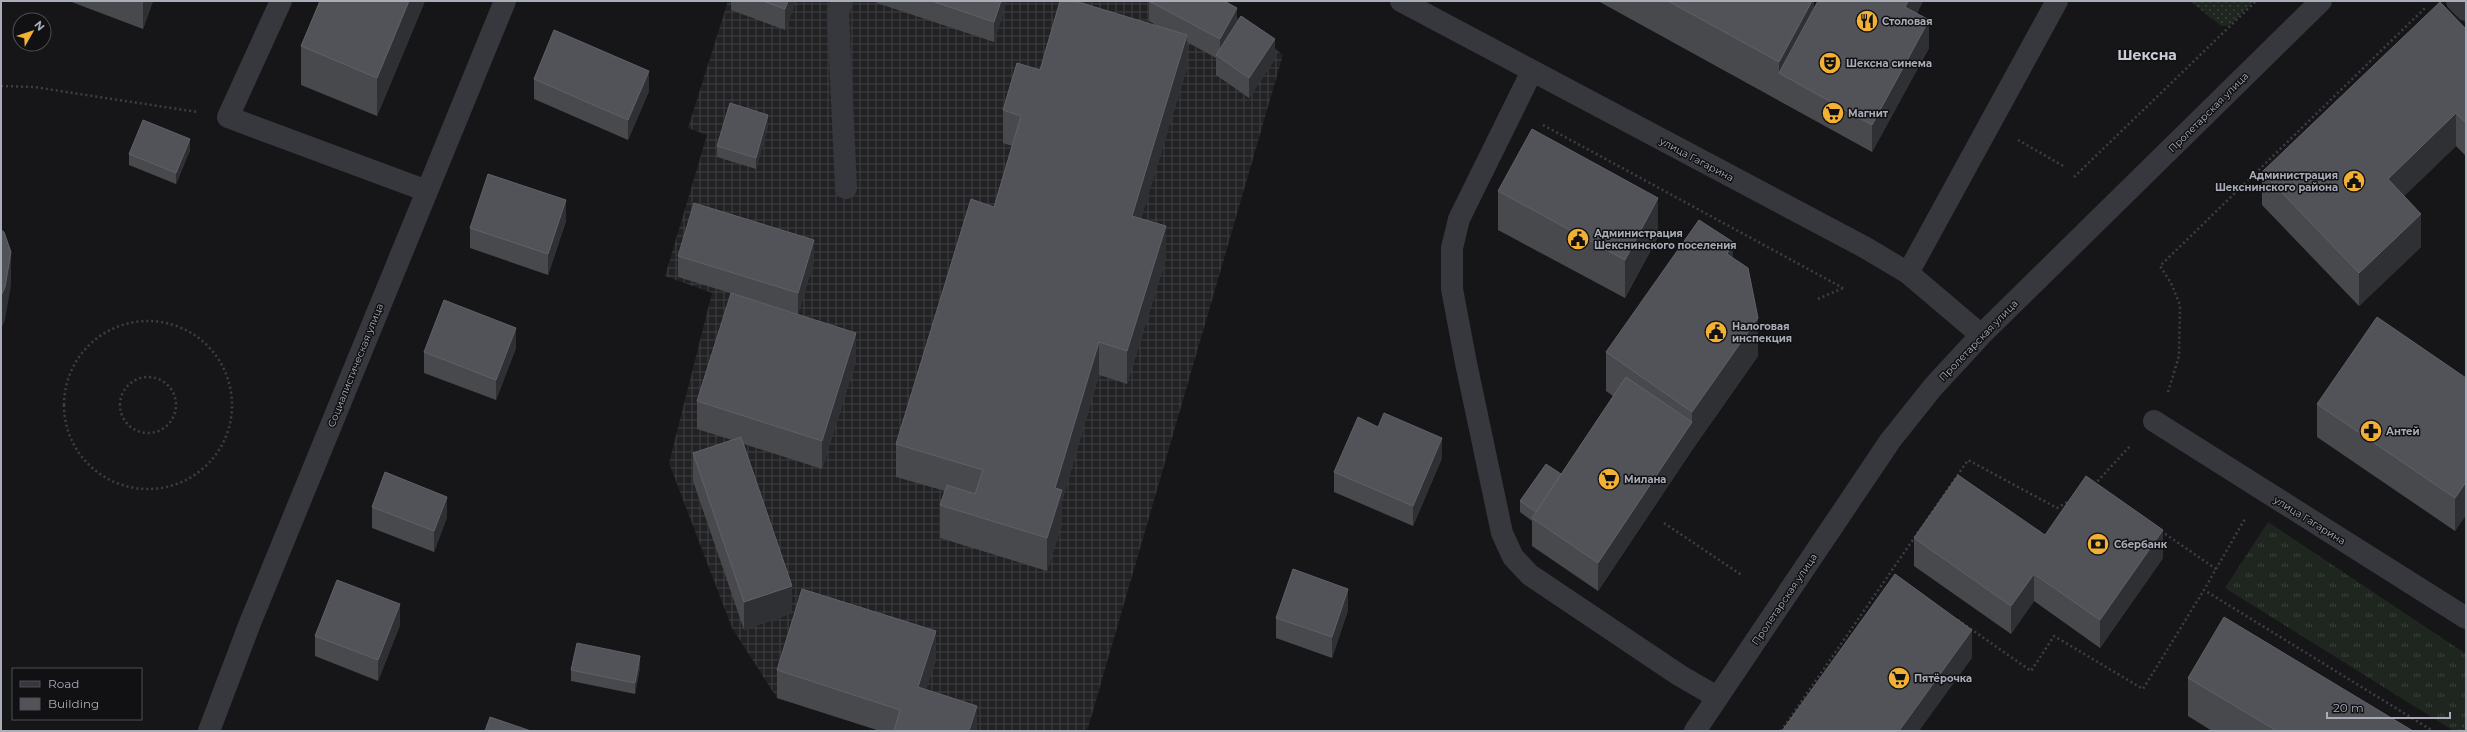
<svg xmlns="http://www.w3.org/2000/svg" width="2467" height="732" viewBox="0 0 2467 732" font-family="Montserrat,sans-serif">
<defs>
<pattern id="industrial-grid" width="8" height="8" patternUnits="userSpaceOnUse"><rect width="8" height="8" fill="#222225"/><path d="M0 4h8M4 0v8" fill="none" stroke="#3f3f43"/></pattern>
<pattern id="grass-tufts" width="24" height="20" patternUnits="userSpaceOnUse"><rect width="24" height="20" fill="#1e261f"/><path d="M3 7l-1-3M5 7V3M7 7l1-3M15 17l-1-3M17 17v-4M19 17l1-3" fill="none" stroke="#3c433d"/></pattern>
<pattern id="park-dots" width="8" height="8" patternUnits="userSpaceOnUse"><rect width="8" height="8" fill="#1e261f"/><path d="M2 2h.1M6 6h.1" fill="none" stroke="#3c433d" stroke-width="1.8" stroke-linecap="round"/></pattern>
</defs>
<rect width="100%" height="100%" fill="#161618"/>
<!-- industrial -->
<path fill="url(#industrial-grid)" d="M728 1H1218L1283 55 1088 728 1083 731H880L777 698 732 628 669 463 712 293 665 276 707 135 688 128Z"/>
<!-- grass -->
<path fill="url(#grass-tufts)" d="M2268 522 2466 654V731H2454L2225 588Z"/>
<!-- park -->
<path fill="url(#park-dots)" d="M2190 1H2254L2230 25 2221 26Z"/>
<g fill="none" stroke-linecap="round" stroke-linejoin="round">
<!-- path -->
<path stroke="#3d3f44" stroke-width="2.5" stroke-dasharray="2 3" stroke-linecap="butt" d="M1 86 34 87 197 112
M1543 125 1843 288
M2018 140 2065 167
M2074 177 2256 1
M1818 299 1843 288
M64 405a84 84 0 1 1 168 0a84 84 0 1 1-168 0Z
M120 405a28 28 0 1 1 56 0a28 28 0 1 1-56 0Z
M2168 392 2179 356 2180 305 2171 283 2160 266 2425 8
M2094 485 2131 445
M1664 523 1743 576
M2161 531 2216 569 2204 590 2433 731
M2216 569 2246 517
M1958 620 2031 671 2054 636 2143 689 2204 590
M1781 731 1968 460 2057 508 2069 501
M2460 731 2466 722"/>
<!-- minor -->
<path stroke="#37383d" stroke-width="22" d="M281 1 228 117 427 191
M842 1 838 13 846 188
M1401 1 1866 248 1908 273 1981 335
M2457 1 2466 10
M1532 71 1459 219 1452 248V289L1466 363 1502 533 1513 557 1530 575 1679 675 1717 697
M1908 273 2057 1
M2154 421 2466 618
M209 731 250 623 505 1
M1695 731 1890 441 1933 387 1981 335 2321 1"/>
</g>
<!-- wall -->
<path fill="#47494d" d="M69 1H153L143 29Z
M320 1H425L377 116 301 85V46Z
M731 1H796L785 30 731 10Z
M877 1H1007L994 42 877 3Z
M1149 1 1237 22 1275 59 1249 98 1216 75V58L1187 42V68L1141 218 1166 259 1127 384 1099 375 1062 501V524L1047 571 940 538V505L945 491 896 477V444L994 207 1012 146 1003 143V110L1040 70 1157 26 1149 21Z
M1598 1H1814V8L1818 1H1923L1917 13 1929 48 1872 152Z
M2466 29V156L2456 146 2404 196 2421 247 2359 306 2262 205V172Z
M534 79 649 91 628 140 534 99Z
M768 126 756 169 717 157V146Z
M190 150 176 184 129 165V154Z
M1498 191 1658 237 1625 298 1498 230Z
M566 221 548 275 470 248V228Z
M678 256 814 261 798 314 678 277Z
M1733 258 1758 356 1692 450 1598 591 1532 546V521L1520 512V501L1561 474 1613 396 1606 391V352Z
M516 348 496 400 424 373V352Z
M856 361 822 469 744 444 792 613 744 630 693 481V453L732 440 697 429V401Z
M2466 378V515L2455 531 2317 437V404Z
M1442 458 1413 526 1334 492V472Z
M372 507 447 517 434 552 372 528Z
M2045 535 2163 558 2100 648 2034 601 2011 634 1914 566V538Z
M1348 610 1332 658 1276 638V618Z
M400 625 378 681 315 656V636Z
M936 659 926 690 977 731H880L777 698V670Z
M640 667 635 694 571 681V670Z
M2188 678 2413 731H2212L2188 716Z"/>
<!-- shaded-wall -->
<path fill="#2f3033" d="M143 1H153L143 29Z
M409 1H425L377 116V78Z
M788 1H796L785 30V9Z
M1001 1H1007L994 42V22Z
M1812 1H1814V36L1779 73V62Z
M1908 1H1923L1905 34V7Z
M1237 8V28L1220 58V39Z
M1929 20V48L1872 152V125Z
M1187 35V68L1132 249V216Z
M1275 39V59L1249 98V78Z
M649 71V91L628 140V120Z
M2456 113V146L2388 212V179Z
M768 115V126L756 169V158Z
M190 139V150L176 184V173Z
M1658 198V237L1625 298V260Z
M566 200V221L548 275V254Z
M2421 214V247L2359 306V273Z
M1166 226V259L1127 384V351Z
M814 240V261L798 314V293Z
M1733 242V281L1727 254Z
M11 252V285L5 320 1 329V296Z
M1758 318V356L1692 450 1598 591V563L1692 422V412Z
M516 328V348L496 400V380Z
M856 333V361L822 469V441Z
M1099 342V375L1062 501V524L1047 571V538L1055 488Z
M1442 438V458L1413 526V506Z
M2466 482V515L2455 531V498Z
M447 497V517L434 552V531Z
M2163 530V558L2100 648V620Z
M2034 574V601L2011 634V606Z
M792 586V613L744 630V602Z
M1348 589V610L1332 658V637Z
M400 604V625L378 681V660Z
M1972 630V658L1919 731H1899Z
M936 631V659L918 715V687Z
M640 656V667L635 694V683Z
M977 706V731H969Z"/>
<!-- building -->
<path fill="#525359" stroke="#5f6168" d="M320 1H409L377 78 301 46Z
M763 1H788L785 9Z
M932 1H1001L994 22Z
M1060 1H1075L1187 35 1132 216 1166 226 1127 351 1099 342 1055 488 1062 490 1047 538 940 505 947 485 975 494 983 470 896 444 971 199 994 207 1021 116 1003 110 1017 63 1040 70Z
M1149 1H1224L1237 8 1220 39Z
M1668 1H1812L1779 62Z
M1818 1H1908L1905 7 1929 20 1872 125 1779 73Z
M2440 2 2466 29V123L2456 113 2388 179 2421 214 2359 273 2262 172Z
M1241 16 1275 39 1249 78 1216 55Z
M554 30 649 71 628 120 534 79Z
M730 103 768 115 756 158 717 146Z
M143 120 190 139 176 173 129 154Z
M1532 129 1658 198 1625 260 1498 191Z
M488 174 566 200 548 254 470 228Z
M694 203 814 240 798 293 678 256Z
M1699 220 1733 242 1727 254 1748 268 1758 318 1692 412 1606 352Z
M1 230 4 232 11 252 5 287 1 296Z
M731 293 856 333 822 441 697 401Z
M444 300 516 328 496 380 424 352Z
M2377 317 2466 378V482L2455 498 2317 404Z
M1626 377 1692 422 1598 563 1532 518Z
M1384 413 1442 438 1413 506 1334 472 1358 417 1378 427Z
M741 437 792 586 744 602 693 453Z
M1546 464 1561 474 1536 512 1520 501Z
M385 472 447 497 434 531 372 507Z
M1958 475 2045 535 2086 476 2163 530 2100 620 2034 574 2011 606 1914 538Z
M1293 569 1348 589 1332 637 1276 618Z
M1895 574 1972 630 1899 731H1782Z
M337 580 400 604 378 660 315 636Z
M802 589 936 631 918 687 977 706 969 731H894L900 710 777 670Z
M2224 617 2413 731H2277L2188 678Z
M577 643 640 656 635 683 571 670Z
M490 717 531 731H485Z"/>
<!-- icons -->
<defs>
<g id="restaurant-disc" transform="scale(1.15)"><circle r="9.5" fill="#f2b134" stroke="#111113"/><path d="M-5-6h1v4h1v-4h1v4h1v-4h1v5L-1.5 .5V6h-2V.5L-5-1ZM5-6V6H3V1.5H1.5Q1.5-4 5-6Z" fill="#111"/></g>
<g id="theatre-disc" transform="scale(1.15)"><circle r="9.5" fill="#f2b134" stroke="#111113"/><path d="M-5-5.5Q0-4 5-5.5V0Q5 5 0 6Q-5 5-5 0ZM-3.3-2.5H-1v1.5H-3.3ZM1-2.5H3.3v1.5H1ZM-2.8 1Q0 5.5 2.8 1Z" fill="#111"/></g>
<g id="supermarket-disc" transform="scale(1.15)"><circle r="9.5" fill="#f2b134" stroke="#111113"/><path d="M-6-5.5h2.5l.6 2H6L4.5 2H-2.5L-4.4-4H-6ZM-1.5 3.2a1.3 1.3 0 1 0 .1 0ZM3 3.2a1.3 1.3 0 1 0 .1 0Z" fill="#111"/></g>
<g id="civic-disc" transform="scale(1.15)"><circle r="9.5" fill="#f2b134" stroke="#111113"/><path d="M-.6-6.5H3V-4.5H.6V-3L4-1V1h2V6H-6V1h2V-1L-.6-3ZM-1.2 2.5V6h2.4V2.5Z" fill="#111"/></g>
<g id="pharmacy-disc" transform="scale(1.15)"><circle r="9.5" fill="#f2b134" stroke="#111113"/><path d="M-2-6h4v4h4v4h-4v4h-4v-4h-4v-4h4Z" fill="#111"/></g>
<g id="bank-disc" transform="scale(1.15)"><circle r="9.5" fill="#f2b134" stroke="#111113"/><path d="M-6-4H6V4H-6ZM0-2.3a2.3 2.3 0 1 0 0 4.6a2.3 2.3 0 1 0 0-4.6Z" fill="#111"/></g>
</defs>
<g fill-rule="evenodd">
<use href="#restaurant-disc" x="1867" y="21"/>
<use href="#theatre-disc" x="1830" y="63"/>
<use href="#supermarket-disc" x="1833" y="113"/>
<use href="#civic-disc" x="2354" y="181"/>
<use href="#civic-disc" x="1578" y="239"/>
<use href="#civic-disc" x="1716" y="332"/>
<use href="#pharmacy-disc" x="2371" y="431"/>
<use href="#supermarket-disc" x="1609" y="479"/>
<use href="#bank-disc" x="2098" y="544"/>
<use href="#supermarket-disc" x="1899" y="678"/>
</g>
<g text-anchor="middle" stroke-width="3" stroke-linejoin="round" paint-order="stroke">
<!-- poi labels -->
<g font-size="10" font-weight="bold" fill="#a8adb8" stroke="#111113" text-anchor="start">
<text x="1882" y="25">Столовая</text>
<text x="1846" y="67">Шексна синема</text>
<text x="1848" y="117">Магнит</text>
<text x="2338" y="179" text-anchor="end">Администрация<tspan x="2338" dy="12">Шекснинского района</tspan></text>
<text x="1594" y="237">Администрация<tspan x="1594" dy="12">Шекснинского поселения</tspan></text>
<text x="1732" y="330">Налоговая<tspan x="1732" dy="12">инспекция</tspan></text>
<text x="2386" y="435">Антей</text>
<text x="1624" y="483">Милана</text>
<text x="2114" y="548">Сбербанк</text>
<text x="1914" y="682">Пятёрочка</text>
</g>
<!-- street labels -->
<g font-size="10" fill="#a8adb8" stroke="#111113">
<text transform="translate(2208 112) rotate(-45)" y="4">Пролетарская улица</text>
<text transform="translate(1697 159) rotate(28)" y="4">улица Гагарина</text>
<text transform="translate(1978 340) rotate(-46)" y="4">Пролетарская улица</text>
<text transform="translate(355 365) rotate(-68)" y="4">Социалистическая улица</text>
<text transform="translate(2310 520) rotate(32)" y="4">улица Гагарина</text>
<text transform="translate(1784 599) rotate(-56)" y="4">Пролетарская улица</text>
</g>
<!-- district labels -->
<g font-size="14" font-weight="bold" fill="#c9ccd4" stroke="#111113">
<text x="2147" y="60">Шексна</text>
</g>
</g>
<!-- border -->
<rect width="2467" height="732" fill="none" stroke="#a8adb8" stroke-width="4"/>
<!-- legend -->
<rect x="12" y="668" width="130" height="52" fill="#111113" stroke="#4d4f55"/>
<rect x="20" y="681" width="20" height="6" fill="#37383d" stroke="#4d4f55"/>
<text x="48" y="688" font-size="12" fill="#a8adb8">Road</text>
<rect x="20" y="698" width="20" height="12" fill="#525359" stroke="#4d4f55"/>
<text x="48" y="708" font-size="12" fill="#a8adb8">Building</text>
<!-- north arrow -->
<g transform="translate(32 32) rotate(51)"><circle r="19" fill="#111113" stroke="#4d4f55"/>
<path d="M0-3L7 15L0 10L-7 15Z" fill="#f2b134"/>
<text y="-6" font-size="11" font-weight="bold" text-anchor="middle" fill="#a8adb8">N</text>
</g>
<!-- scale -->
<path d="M2327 712v6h123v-6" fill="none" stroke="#a8adb8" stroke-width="2"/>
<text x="2333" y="712" font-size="12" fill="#a8adb8" stroke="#111113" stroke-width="3" paint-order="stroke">20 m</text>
</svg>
